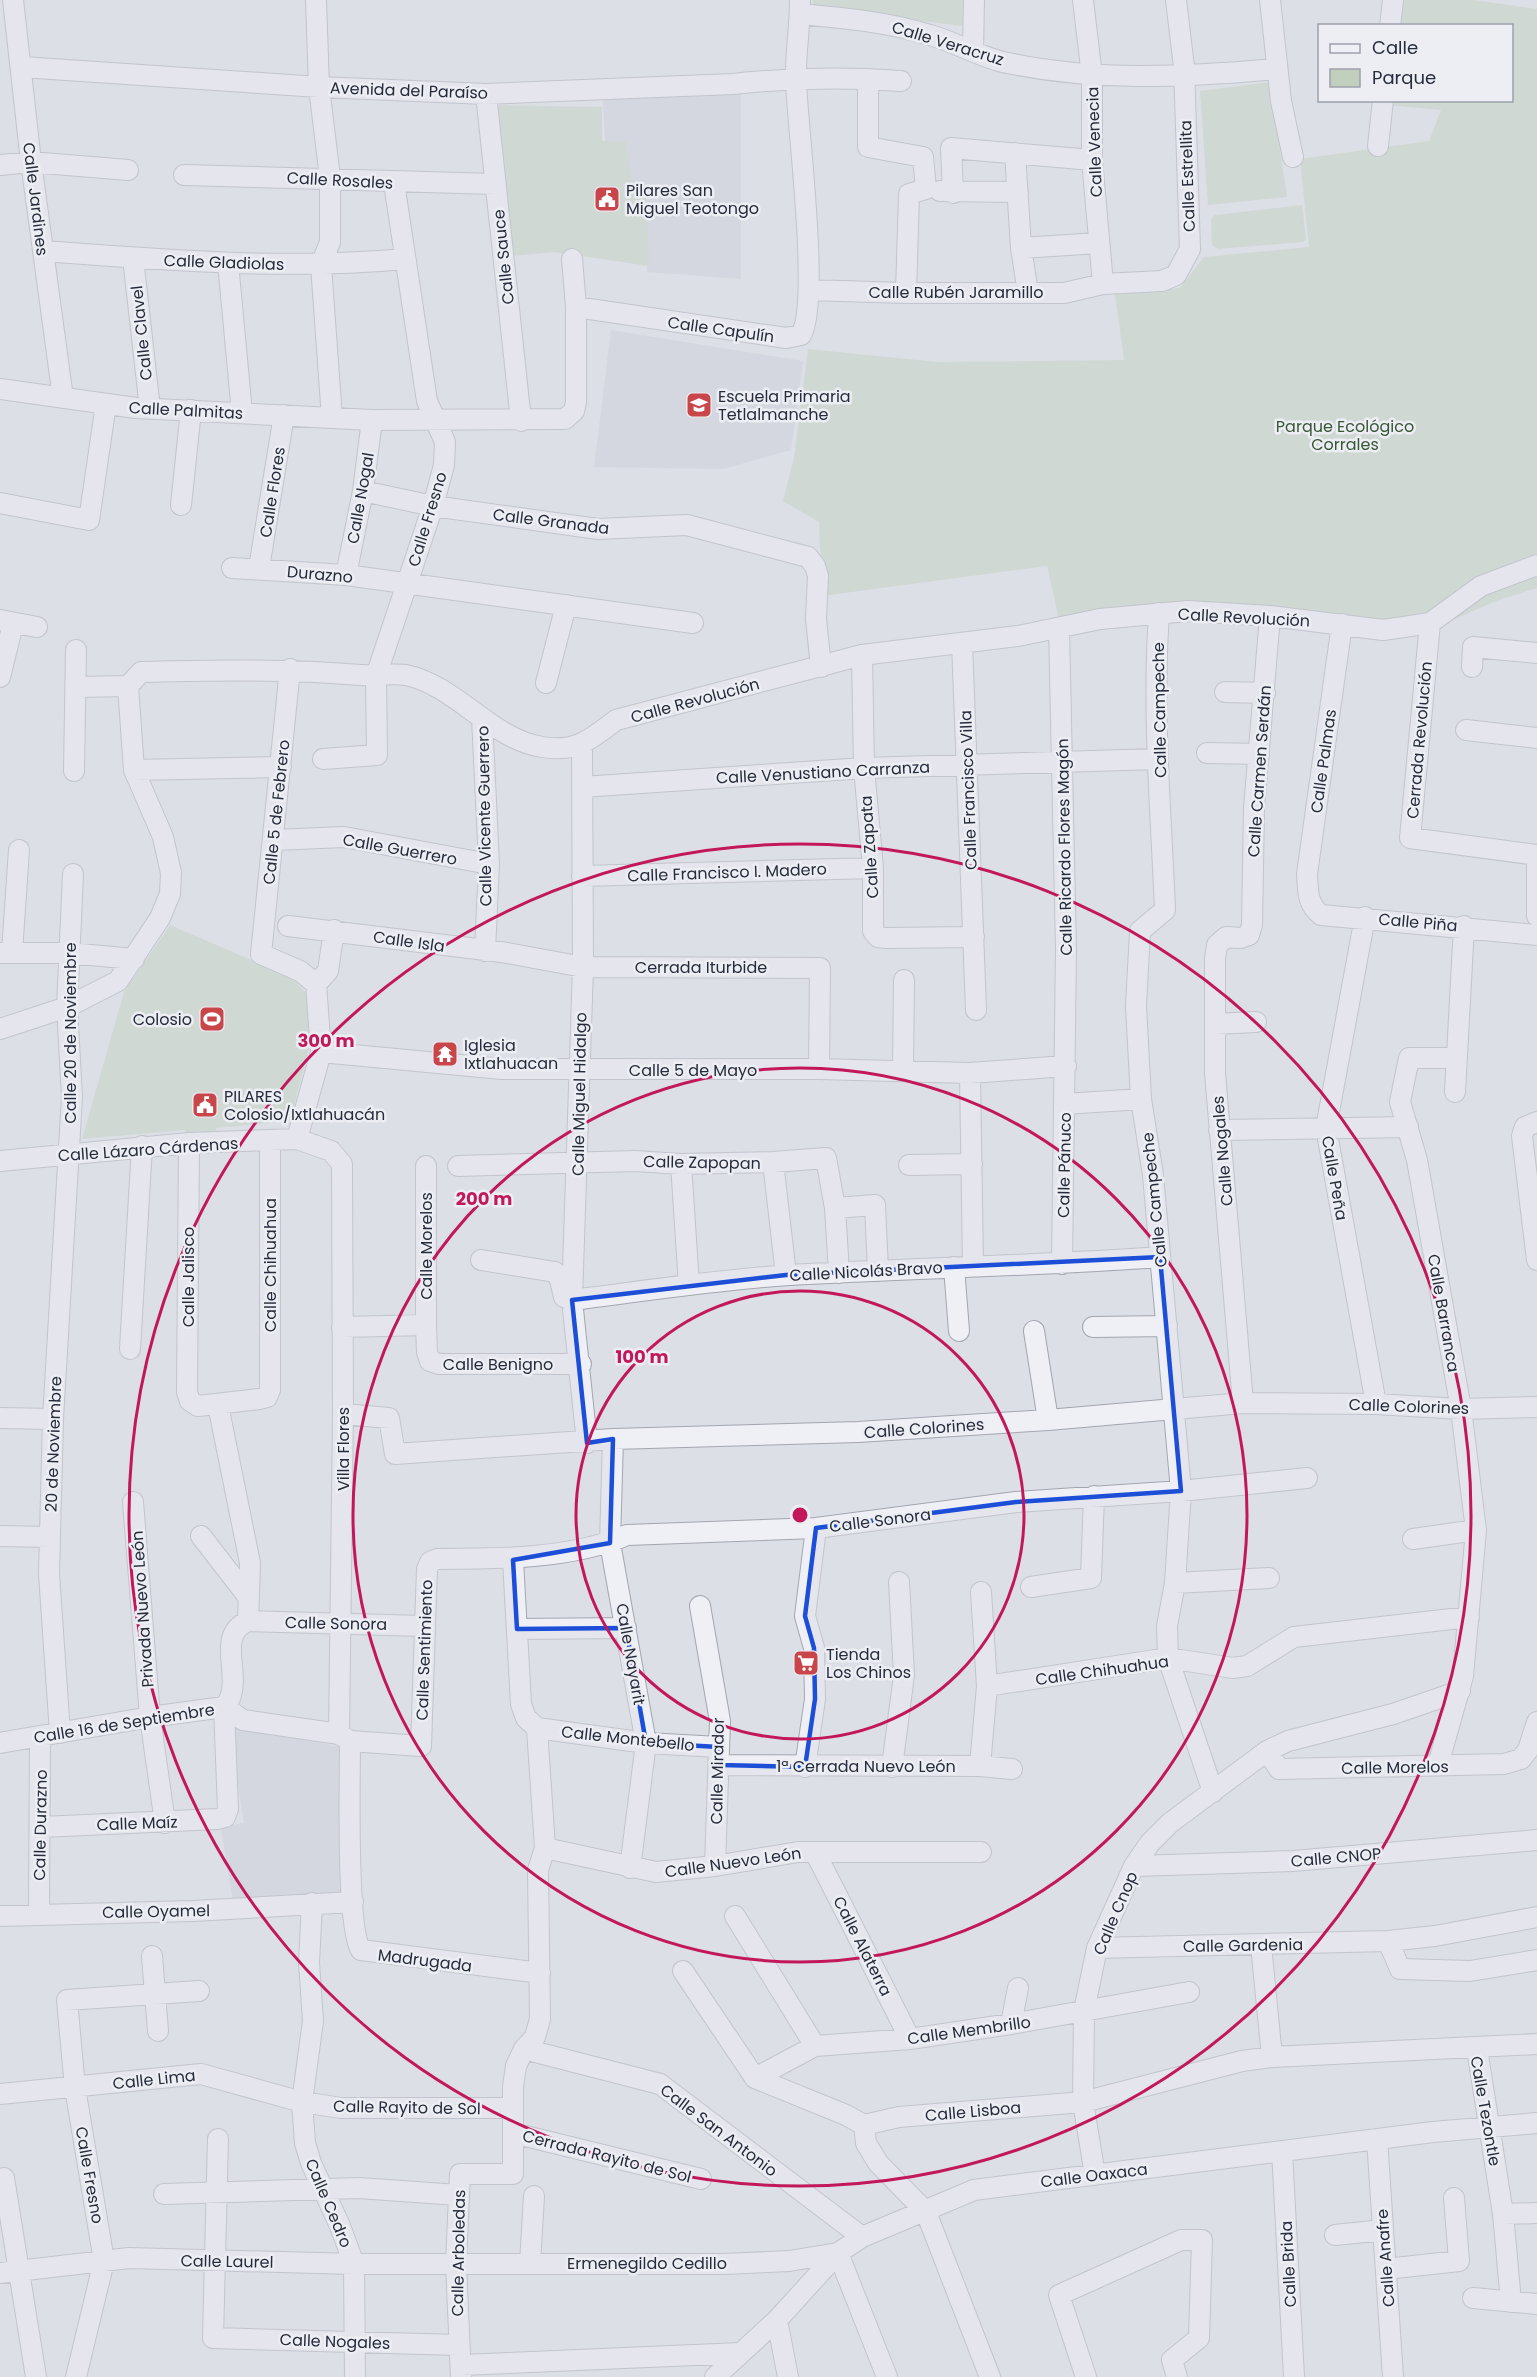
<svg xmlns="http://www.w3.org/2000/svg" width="1537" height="2377" viewBox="0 0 1537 2377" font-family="Poppins,sans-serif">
<rect width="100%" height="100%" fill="#dddfe6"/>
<!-- built -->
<path fill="#cbced8" d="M741 94V279L647 272V197L634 193 605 141 603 98Z
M611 330 803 361 791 450 723 469 594 467Z
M234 1727 341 1747 345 1895 233 1901 221 1827 244 1823 239 1792Z"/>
<!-- green -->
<path fill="#c1d0be" d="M813 0H963V26L813 8Z
M1397 0H1474L1537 9V588L1496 601 1430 630 1165 619 1063 637 1047 566 822 596 819 522 783 501 794 458 808 349 937 362 1124 360 1115 294 1180 288 1204 257 1309 247 1300 159 1429 141 1441 110 1386 105 1387 101 1512 100V26L1395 25Z
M1270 82 1287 197 1208 205 1200 91Z
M500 105 602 107V141H626L632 180 646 186 649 266 554 252 513 256 497 108Z
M1302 205 1306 239 1303 242 1218 249 1212 245 1211 220 1215 215Z
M170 925 291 977 307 994 310 1044 290 1121 216 1128 218 1140 184 1142 185 1130 82 1139 124 992Z"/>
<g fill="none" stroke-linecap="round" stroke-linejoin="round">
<!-- minor casing -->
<g stroke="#a3a6b0" stroke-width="22">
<path id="minor" d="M13 0 31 162 63 398
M316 0 319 87 330 178V242L321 265 332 418
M1083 0 1092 76V160L1103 284
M1270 0 1281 101 1293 157
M800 14C844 18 888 22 930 35 955 42 978 56 1003 62 1094 82 1185 77 1276 69
M1390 26 1393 0
M973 51 974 0
M22 67 319 87 486 94 733 84C788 78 845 77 901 81
M868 79V147L923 157 926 189 909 194 906 293
M486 94 521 421
M1378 146 1383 100
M1015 153 1021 248 1028 293
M0 165 31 162 128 170
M184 175 495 184
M940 191 1018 192
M953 193 951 148 1092 160
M1021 248 1099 243
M43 251C163 260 285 270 405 259
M133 258 150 409
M228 263 242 413
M809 290 906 293H1064L1103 284 1162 281 1176 275 1190 249 1184 67 1176 0
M576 307 786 338 801 335C820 303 798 130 796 83 795 55 800 28 800 0
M0 389 136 408 372 420 565 419 574 411 576 402V307L572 259
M363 491 433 506 598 529 687 525 808 557 815 566 818 576 816 619 821 667
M0 503 89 520 106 404
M181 505 191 410
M232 568 346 575 693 623
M259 568 284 415
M346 575 363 491 372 420
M1159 613C1152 712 1161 812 1165 910L1140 931 1136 1006 1141 1099 1153 1175 1181 1491 1175 1583 1167 1626 1168 1658 1213 1792
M0 620 37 627
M1430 623 1410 838 1537 855
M1342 624 1307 874C1308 891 1307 904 1321 915L1537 935
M1059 628 1066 949 1062 1264
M962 643 976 1010
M862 655 864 768 873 868V931L878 937 886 938 974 937
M1472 667 1473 647 1537 653
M290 669 261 954 300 971 316 984
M0 677 13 624
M546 683 566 605
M76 687 128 686
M1225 692 1265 693
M482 718 489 864 485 951
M1466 730 1537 738
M582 745 583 967 572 1300 587 1443
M1207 753 1259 754
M323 759 377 755 376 676 433 506 444 465 445 442 427 401 394 183
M134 770 281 767
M74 771 76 650
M582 787 864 768 1158 759
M274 840 344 837 489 864
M1537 863V916
M582 876 873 868
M1365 917 1326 1128 1376 1404
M288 926 502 952 583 967 820 968 819 1069
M12 952 19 850
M0 953H69L134 959
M1215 1024 1256 1022
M0 1029 67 1007 118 981 160 918 170 894 171 873 163 837 134 770 128 686 141 672C215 670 287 669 360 675 375 676 392 673 406 675 457 686 491 739 542 747 576 753 591 739 616 720L862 655 1018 636 1100 619 1188 611 1270 616 1383 630 1404 627 1430 623 1481 586 1537 565
M321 1052 502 1069H819L970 1073 1066 1066
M903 1070 904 980
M970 1073 973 1265
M1455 1092 1464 926
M1064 1104 1141 1099
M1537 1122 1525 1127 1522 1136 1537 1260
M1219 1130 1408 1127
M297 1139 321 1052 316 984 328 971 334 930
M189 1143 187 1392 190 1401 198 1406 259 1399 267 1397 270 1390V1140
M0 1161 189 1143 297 1139 331 1151 342 1164 343 1414 339 1734
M773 1162 786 1275
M681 1164 689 1285
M909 1165 972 1164
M426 1166V1325
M458 1166 635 1161 681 1164 773 1162 826 1158 835 1208 839 1273
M835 1208 875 1205 878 1271
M481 1260 555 1272 560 1280 564 1297 572 1300C644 1291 716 1280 789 1275 912 1268 1036 1266 1160 1257
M954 1267 959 1331
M342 1327 426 1325 427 1352 430 1361 439 1364H581
M1093 1327 1167 1326
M1034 1331 1048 1420
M130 1349 142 1146
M1243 1403 1215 1073V959L1217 945 1226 937 1241 938 1249 935 1252 925 1254 808 1270 616
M218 1405 250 1563 248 1621
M343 1414 389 1418 395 1454 613 1439 858 1432 1048 1420 1243 1403 1376 1404 1461 1409 1537 1407
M0 1418 53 1419
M613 1439 610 1543 646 1743 630 1868
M133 1502 150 1717 165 1823
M0 1536 50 1537
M201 1536 249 1598
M1413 1539 1476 1530
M1175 1583 1269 1578
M1031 1587 1091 1578 1094 1496
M700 1606 720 1721 715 1866
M517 1629 626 1628
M987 1686 1168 1658 1233 1668 1247 1666 1294 1637 1469 1617
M537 1728 646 1743 719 1747
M60 1733 49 1574 53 1419 72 1097 67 1007 73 874
M350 1741C350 1777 346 1929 361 1950L540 1973
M0 1743 150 1717 224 1707 243 1720 339 1734 350 1741 421 1746 427 1569 430 1562 437 1559C496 1559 573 1559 627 1535L816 1528 1016 1502 1181 1491 1307 1478
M1267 1751 1279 1769 1504 1764 1521 1759 1528 1750 1537 1722
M720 1765 980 1766 1012 1769
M1438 1765 1463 1676 1476 1530 1461 1409 1417 1160 1400 1102 1409 1058H1457
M980 1766 987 1686 981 1592
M805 1767 815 1699 814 1648 805 1616 816 1528
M892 1767 904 1675 899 1582
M41 1827 218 1819 225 1817 228 1809 224 1707C227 1704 230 1699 231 1695 239 1669 217 1635 248 1621L423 1626
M545 1848 656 1872 715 1866 798 1852H981
M815 1852 910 2039
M1134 1866 1293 1861 1537 1840
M312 1903 309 1963 313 2021 302 2102 305 2143 311 2163 340 2226 354 2264 355 2377
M39 1914 40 1737
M0 1916 193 1911 353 1902
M735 1916 815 2046
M1388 1941 1400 1969 1470 1971 1537 1960
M1261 1945 1272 2057
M1097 1948 1388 1941 1435 1936 1537 1917
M152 1956 158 2031
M683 1971 755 2078
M1011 2024 1018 1988
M524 2049 660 2084 862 2237
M1477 2049 1503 2214 1511 2302
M755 2078 815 2046 910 2039 1011 2024 1189 1992
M755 2078 846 2115 864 2125 866 2143 878 2163 926 2212 990 2377
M0 2094 201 2074 302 2102 341 2108H512
M864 2125 899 2117 1083 2102 1242 2061 1272 2057 1537 2044
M513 2133 701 2179
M218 2139 213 2338 458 2345
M1377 2139 1393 2377
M1282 2151 1294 2377
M1095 2175 1083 2102 1084 2011 1097 1948 1134 1866 1150 1843 1170 1823 1267 1751 1288 1741 1393 1714 1460 1691
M4 2178 36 2377
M164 2194 359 2188 458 2195
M1503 2214 1537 2213
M1335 2235 1383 2230
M838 2253 887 2377
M530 2263 534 2196
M1386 2269 1459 2261 1454 2198
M0 2273 129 2258 354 2264H723L789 2261 838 2253
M1473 2298 1537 2304
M777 2320 788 2377
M461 2365 741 2353
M76 2377 104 2261 75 2088 67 2000 199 1991
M461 2377 456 2264 460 2174H513V2087L516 2066 524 2049 535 2037 540 2019 538 1870 545 1848 537 1728 526 1718 521 1704 513 1560
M715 2377 777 2320 838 2253 862 2237 974 2190 1433 2132 1537 2123
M1086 2377 1059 2295 1181 2240H1202L1199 2338 1172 2360 1177 2377"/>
</g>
<!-- minor -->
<use href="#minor" stroke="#eff0f5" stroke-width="20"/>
</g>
<!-- marked area -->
<path d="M0 0H1537V2377H0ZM1160 1257 1181 1491 1016 1502 816 1528 805 1616 814 1648 815 1699 805 1767 720 1765 719 1747 646 1743 626 1628 517 1629 513 1560 610 1543 613 1439 587 1443 572 1300 786 1275Z" fill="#dddfe6" fill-opacity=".55" fill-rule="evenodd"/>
<path fill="none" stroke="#1d4ed8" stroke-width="4.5" stroke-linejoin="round" d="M1160 1257 1181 1491 1016 1502 816 1528 805 1616 814 1648 815 1699 805 1767 720 1765 719 1747 646 1743 626 1628 517 1629 513 1560 610 1543 613 1439 587 1443 572 1300 786 1275Z"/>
<!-- distance rings -->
<g fill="none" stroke="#c2185b" stroke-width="3">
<circle cx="800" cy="1515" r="224"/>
<circle cx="800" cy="1515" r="447"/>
<circle cx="800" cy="1515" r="671"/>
</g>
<!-- icons -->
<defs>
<g id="civic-square" transform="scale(1.35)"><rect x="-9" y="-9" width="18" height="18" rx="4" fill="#c8454a" stroke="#eceef4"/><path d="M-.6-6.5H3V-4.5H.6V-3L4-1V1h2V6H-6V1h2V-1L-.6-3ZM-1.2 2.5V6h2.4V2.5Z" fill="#fff"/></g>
<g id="school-square" transform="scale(1.35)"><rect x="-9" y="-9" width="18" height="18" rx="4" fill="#c8454a" stroke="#eceef4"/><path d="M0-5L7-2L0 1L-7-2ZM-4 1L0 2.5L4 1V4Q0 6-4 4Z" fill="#fff"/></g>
<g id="stadium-square" transform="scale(1.35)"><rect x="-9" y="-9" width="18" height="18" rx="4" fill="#c8454a" stroke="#eceef4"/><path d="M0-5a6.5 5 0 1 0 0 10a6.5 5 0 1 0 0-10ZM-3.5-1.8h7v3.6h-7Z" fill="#fff"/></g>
<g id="temple-square" transform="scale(1.35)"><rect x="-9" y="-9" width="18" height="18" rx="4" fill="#c8454a" stroke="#eceef4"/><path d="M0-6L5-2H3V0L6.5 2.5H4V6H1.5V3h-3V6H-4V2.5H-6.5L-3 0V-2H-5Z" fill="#fff"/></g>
<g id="supermarket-square" transform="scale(1.35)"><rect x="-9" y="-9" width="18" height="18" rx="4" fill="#c8454a" stroke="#eceef4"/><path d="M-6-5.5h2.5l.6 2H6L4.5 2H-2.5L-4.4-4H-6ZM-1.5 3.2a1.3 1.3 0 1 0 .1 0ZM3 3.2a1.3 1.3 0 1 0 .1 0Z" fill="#fff"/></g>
</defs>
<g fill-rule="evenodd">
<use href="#civic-square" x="607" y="199"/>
<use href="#school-square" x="699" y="405"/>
<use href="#stadium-square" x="212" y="1019"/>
<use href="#temple-square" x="445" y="1054"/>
<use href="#civic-square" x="205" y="1105"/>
<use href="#supermarket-square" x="806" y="1663"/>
</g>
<g text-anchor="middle" stroke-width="5" stroke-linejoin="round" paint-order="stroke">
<!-- street labels -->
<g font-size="16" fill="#272c3c" stroke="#eceef4">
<text transform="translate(948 43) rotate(17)" y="6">Calle Veracruz</text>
<text transform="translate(409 90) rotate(2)" y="6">Avenida del Paraíso</text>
<text transform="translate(1094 142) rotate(-92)" y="6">Calle Venecia</text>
<text transform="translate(1187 176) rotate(-92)" y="6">Calle Estrellita</text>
<text transform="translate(340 180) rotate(3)" y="6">Calle Rosales</text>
<text transform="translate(36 199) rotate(83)" y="6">Calle Jardines</text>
<text transform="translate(503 257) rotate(-96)" y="6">Calle Sauce</text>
<text transform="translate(224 262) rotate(2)" y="6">Calle Gladiolas</text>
<text x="956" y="298">Calle Rubén Jaramillo</text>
<text transform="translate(721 329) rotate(8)" y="6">Calle Capulín</text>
<text transform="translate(141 333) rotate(-96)" y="6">Calle Clavel</text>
<text transform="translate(186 410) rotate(3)" y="6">Calle Palmitas</text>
<text transform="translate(272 492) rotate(-81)" y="6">Calle Flores</text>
<text transform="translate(360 498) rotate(-80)" y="6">Calle Nogal</text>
<text transform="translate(427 519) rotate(-73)" y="6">Calle Fresno</text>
<text transform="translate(551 521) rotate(7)" y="6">Calle Granada</text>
<text transform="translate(320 574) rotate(5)" y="6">Durazno</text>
<text transform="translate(1244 617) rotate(3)" y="6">Calle Revolución</text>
<text transform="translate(695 700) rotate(-15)" y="6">Calle Revolución</text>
<text transform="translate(1159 710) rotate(-91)" y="6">Calle Campeche</text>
<text transform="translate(1419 740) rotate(-85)" y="6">Cerrada Revolución</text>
<text transform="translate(1323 761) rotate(-82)" y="6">Calle Palmas</text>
<text transform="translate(1259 771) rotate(-86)" y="6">Calle Carmen Serdán</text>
<text transform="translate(823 772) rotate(-3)" y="6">Calle Venustiano Carranza</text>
<text transform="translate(968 790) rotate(-92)" y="6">Calle Francisco Villa</text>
<text transform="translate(276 812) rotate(-84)" y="6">Calle 5 de Febrero</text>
<text transform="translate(484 816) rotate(-91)" y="6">Calle Vicente Guerrero</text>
<text transform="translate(869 847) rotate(-94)" y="6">Calle Zapata</text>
<text transform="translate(1064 847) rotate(-91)" y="6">Calle Ricardo Flores Magón</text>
<text transform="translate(400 849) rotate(10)" y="6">Calle Guerrero</text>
<text transform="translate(727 872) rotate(-2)" y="6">Calle Francisco I. Madero</text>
<text transform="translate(1418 922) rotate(5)" y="6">Calle Piña</text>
<text transform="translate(409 941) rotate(8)" y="6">Calle Isla</text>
<text x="701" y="973">Cerrada Iturbide</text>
<text transform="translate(70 1033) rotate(-90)" y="6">Calle 20 de Noviembre</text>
<text x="693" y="1076">Calle 5 de Mayo</text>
<text transform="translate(579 1094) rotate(-89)" y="6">Calle Miguel Hidalgo</text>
<text transform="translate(148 1149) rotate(-4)" y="6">Calle Lázaro Cárdenas</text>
<text transform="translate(1222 1151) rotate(-95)" y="6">Calle Nogales</text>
<text transform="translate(702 1162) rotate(1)" y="6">Calle Zapopan</text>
<text transform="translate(1064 1165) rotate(-89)" y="6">Calle Pánuco</text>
<text transform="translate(1335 1178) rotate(80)" y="6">Calle Peña</text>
<text transform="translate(1154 1200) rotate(-96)" y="6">Calle Campeche</text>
<text transform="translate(426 1246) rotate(-90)" y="6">Calle Morelos</text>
<text transform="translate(270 1265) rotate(-90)" y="6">Calle Chihuahua</text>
<text transform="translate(866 1271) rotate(-3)" y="6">Calle Nicolás Bravo</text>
<text transform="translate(188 1277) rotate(-90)" y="6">Calle Jalisco</text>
<text transform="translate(1444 1313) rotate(80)" y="6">Calle Barranca</text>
<text x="498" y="1370">Calle Benigno</text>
<text transform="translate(1409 1406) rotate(2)" y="6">Calle Colorines</text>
<text transform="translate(924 1428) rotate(-4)" y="6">Calle Colorines</text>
<text transform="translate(53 1444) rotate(-88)" y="6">20 de Noviembre</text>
<text transform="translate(343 1449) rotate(-90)" y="6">Villa Flores</text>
<text transform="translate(880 1520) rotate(-7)" y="6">Calle Sonora</text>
<text transform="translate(142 1609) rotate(-94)" y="6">Privada Nuevo León</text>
<text transform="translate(336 1623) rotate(1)" y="6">Calle Sonora</text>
<text transform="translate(424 1650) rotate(-88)" y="6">Calle Sentimiento</text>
<text transform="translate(631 1654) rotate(80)" y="6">Calle Nayarit</text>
<text transform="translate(1102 1670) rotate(-8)" y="6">Calle Chihuahua</text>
<text transform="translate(124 1723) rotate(-9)" y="6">Calle 16 de Septiembre</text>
<text transform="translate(628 1738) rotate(6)" y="6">Calle Montebello</text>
<text x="866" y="1772">1ª Cerrada Nuevo León</text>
<text transform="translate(1395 1767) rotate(-1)" y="6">Calle Morelos</text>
<text transform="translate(717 1771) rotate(-89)" y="6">Calle Mirador</text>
<text transform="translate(137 1823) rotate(-2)" y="6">Calle Maíz</text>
<text transform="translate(40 1825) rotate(-89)" y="6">Calle Durazno</text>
<text transform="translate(1336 1857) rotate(-5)" y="6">Calle CNOP</text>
<text transform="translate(733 1862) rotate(-8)" y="6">Calle Nuevo León</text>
<text transform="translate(156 1911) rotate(-1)" y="6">Calle Oyamel</text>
<text transform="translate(1115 1913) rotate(-67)" y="6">Calle Cnop</text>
<text transform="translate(1243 1945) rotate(-1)" y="6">Calle Gardenia</text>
<text transform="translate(863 1946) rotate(63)" y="6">Calle Alaterra</text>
<text transform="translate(425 1960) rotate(7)" y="6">Madrugada</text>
<text transform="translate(969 2030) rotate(-8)" y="6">Calle Membrillo</text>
<text transform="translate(154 2079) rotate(-6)" y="6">Calle Lima</text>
<text transform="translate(407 2107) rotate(1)" y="6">Calle Rayito de Sol</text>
<text transform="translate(973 2111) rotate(-5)" y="6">Calle Lisboa</text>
<text transform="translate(1486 2111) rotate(80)" y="6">Calle Tezontle</text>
<text transform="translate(719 2130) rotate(37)" y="6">Calle San Antonio</text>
<text transform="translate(607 2156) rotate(14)" y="6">Cerrada Rayito de Sol</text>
<text transform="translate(90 2175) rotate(80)" y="6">Calle Fresno</text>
<text transform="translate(1094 2175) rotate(-7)" y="6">Calle Oaxaca</text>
<text transform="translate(329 2203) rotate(67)" y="6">Calle Cedro</text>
<text transform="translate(458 2253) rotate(-89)" y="6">Calle Arboledas</text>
<text transform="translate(1385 2258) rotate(-94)" y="6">Calle Anafre</text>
<text transform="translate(227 2261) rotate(1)" y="6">Calle Laurel</text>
<text x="647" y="2269">Ermenegildo Cedillo</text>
<text transform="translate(1288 2264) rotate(-93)" y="6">Calle Brida</text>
<text transform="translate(335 2341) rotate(2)" y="6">Calle Nogales</text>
</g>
<!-- poi labels -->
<g font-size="16" fill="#272c3c" stroke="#eceef4" text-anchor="start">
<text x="626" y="196">Pilares San<tspan x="626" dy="18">Miguel Teotongo</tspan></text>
<text x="718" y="402">Escuela Primaria<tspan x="718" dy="18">Tetlalmanche</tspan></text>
<text x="192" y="1025" text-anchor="end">Colosio</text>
<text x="464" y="1051">Iglesia<tspan x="464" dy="18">Ixtlahuacan</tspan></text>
<text x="224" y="1102">PILARES<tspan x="224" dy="18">Colosio/Ixtlahuacán</tspan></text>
<text x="826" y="1660">Tienda<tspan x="826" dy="18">Los Chinos</tspan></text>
</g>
<!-- park labels -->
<g font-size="16" fill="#385735" stroke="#eceef4">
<text x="1345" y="432">Parque Ecológico<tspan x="1345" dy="18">Corrales</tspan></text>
</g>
</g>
<circle cx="800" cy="1515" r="9" fill="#c2185b" stroke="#eceef4" stroke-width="3"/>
<g font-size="18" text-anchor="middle" font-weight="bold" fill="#c2185b" stroke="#eceef4" stroke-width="5" stroke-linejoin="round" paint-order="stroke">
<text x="326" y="1047">300 m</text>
<text x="484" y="1205">200 m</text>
<text x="642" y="1363">100 m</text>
</g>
<!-- legend -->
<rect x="1318" y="24" width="195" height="78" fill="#eceef4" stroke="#9da0aa" stroke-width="1.5"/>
<rect x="1330" y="44" width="30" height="9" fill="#eff0f5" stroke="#9da0aa" stroke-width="1.5"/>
<text x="1372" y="54" font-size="18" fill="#272c3c">Calle</text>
<rect x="1330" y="69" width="30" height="18" fill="#c1d0be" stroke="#9da0aa" stroke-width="1.5"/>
<text x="1372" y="84" font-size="18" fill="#272c3c">Parque</text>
</svg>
